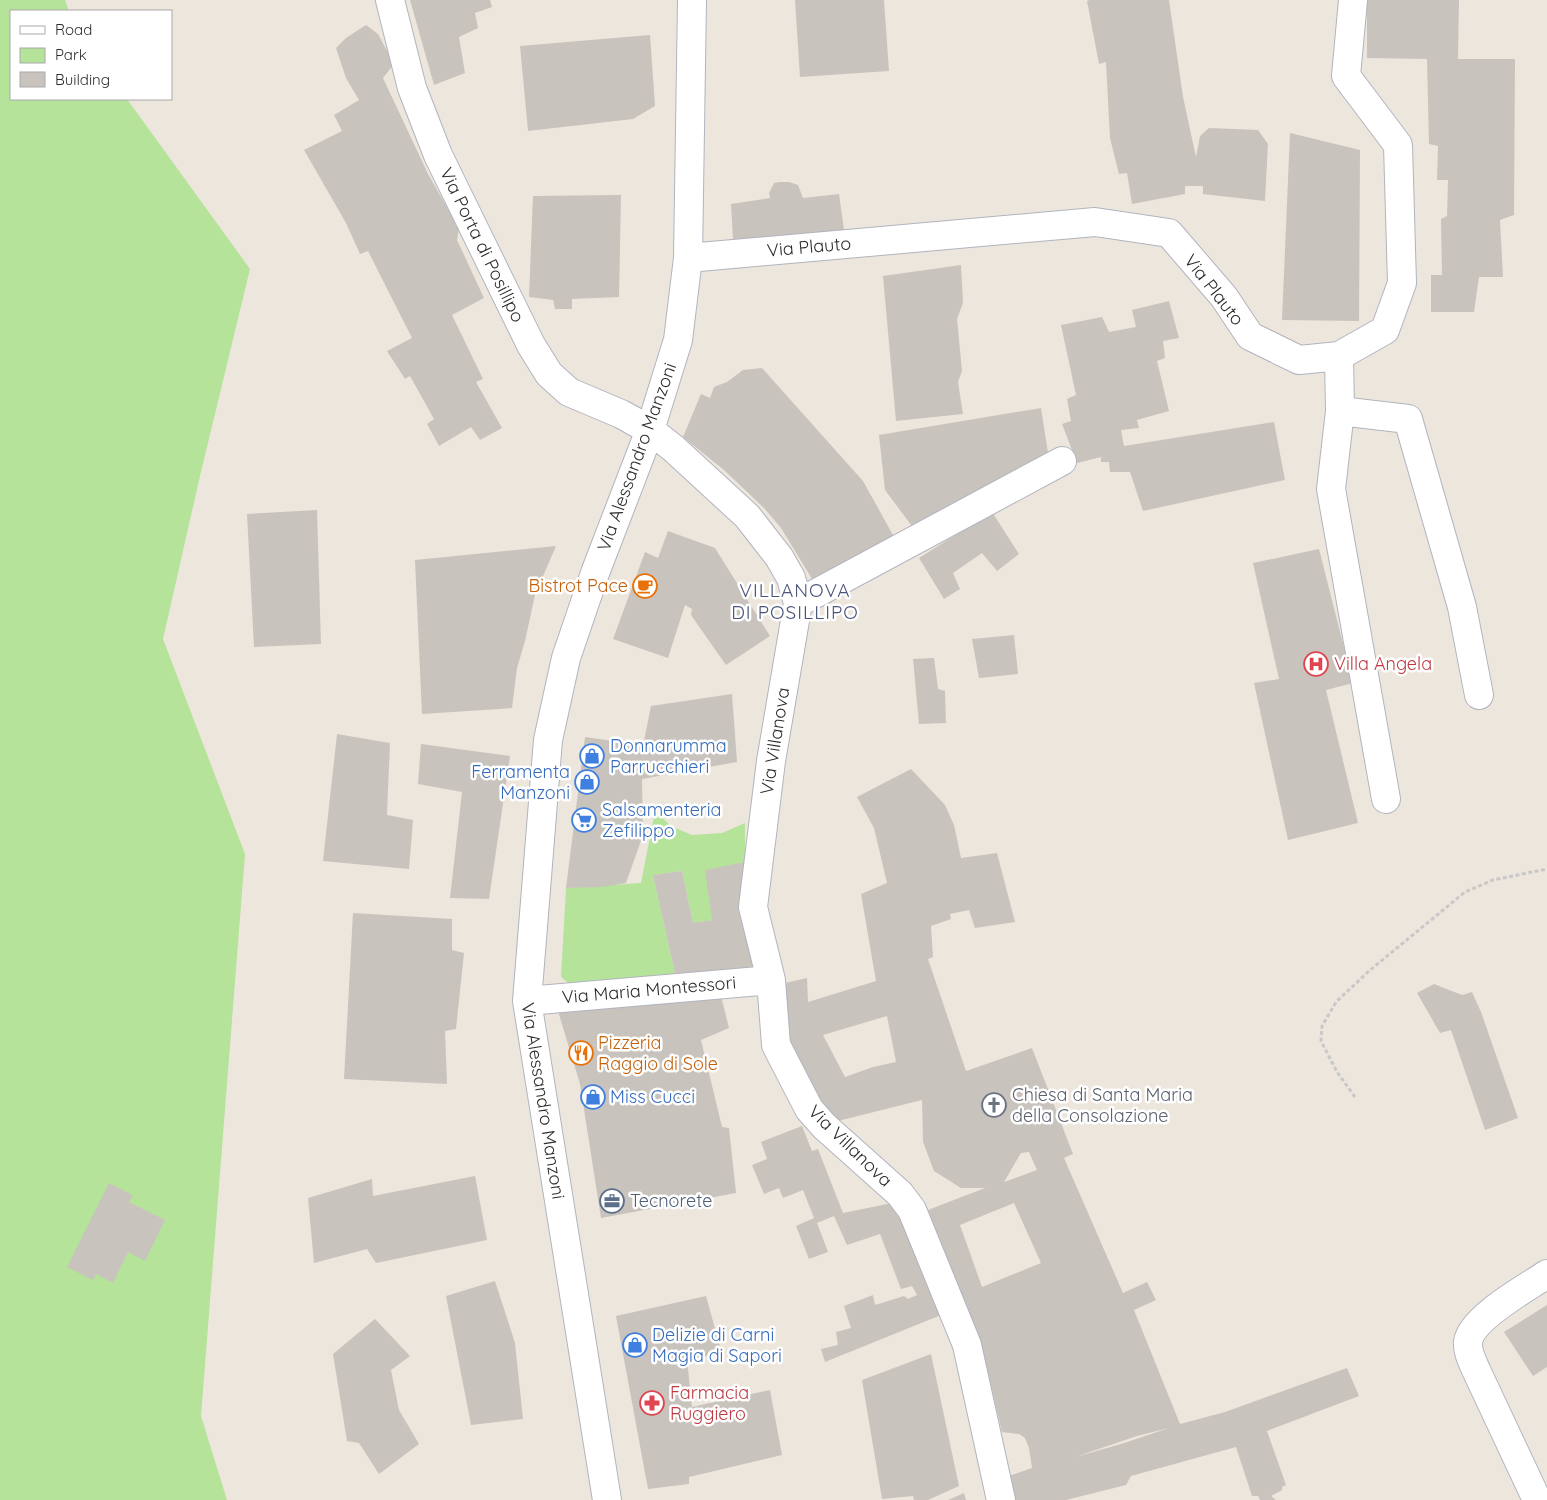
<svg xmlns="http://www.w3.org/2000/svg" width="1547" height="1500" viewBox="0 0 1547 1500" font-family="Quicksand,sans-serif">
<rect width="100%" height="100%" fill="#ede6dd"/>
<!-- green -->
<path fill="#b5e39a" d="M0 0H65L69 11H11V99H127L250 269 200 476 163 639 245 854 201 1416 227 1500H0Z
M655 811 671 826 692 835 722 833 745 823V862L712 920 693 923 682 871 653 875 676 978 574 988 561 977 566 888 641 883Z"/>
<!-- building -->
<path fill="#c8c3bd" fill-rule="evenodd" d="M410 0H490L492 7 475 13 478 28 459 37 465 73 434 85Z
M795 0H884L889 71 800 77Z
M1090 0H1169L1183 97 1196 157 1200 136 1209 128 1258 130 1268 144 1265 201 1203 194V186H1185V194L1132 204 1127 173 1119 174 1110 138 1106 62 1099 64 1087 1Z
M1367 0H1459L1458 59H1515L1514 215 1500 220 1503 277H1479L1474 312H1431V275H1442L1441 219 1447 216 1448 180H1437L1438 146 1429 144 1427 59 1367 58Z
M366 25 378 34 394 64 383 78 428 174 459 228 457 240 484 298 452 315 483 379 476 382 502 428 480 440 471 427 439 446 427 424 434 419 410 376 405 379 387 351 412 338 368 251 360 254 346 223 304 150 342 131 334 115 359 100 346 78 336 48 346 38Z
M650 35 655 106 633 119 528 131 520 46Z
M1290 133 1360 150 1359 321 1282 320Z
M780 182H789L798 185 803 198 839 194 844 230 733 240 731 204 770 198 769 193 774 183Z
M621 195 619 297 572 299V309H555L553 300 529 297 533 196Z
M961 265 963 303 957 319 962 371 958 382 963 414 896 421 883 276Z
M1169 301 1179 338 1163 341 1165 358 1157 361 1169 411 1137 420 1139 428 1121 430 1124 446 1274 422 1285 480 1143 511 1130 472H1110L1109 462H1101V457L1077 463 1062 424 1071 421 1067 399 1076 395 1061 325 1102 317 1109 332 1136 327 1132 310Z
M762 368 863 481 899 546 817 587 781 528 764 508 724 470 683 437 701 394 710 398 714 387 727 382 743 370Z
M1041 408 1049 459 917 533 885 490 879 435Z
M317 510 321 644 254 647 247 514Z
M992 512 1019 554 997 571 982 553 953 573 960 589 944 599 919 558Z
M668 531 715 548 770 636 726 665 691 615 692 609 685 605 668 658 613 639 645 552 658 558Z
M556 546 535 595 525 641 517 668 512 708 422 714 415 560Z
M1319 549 1353 683 1326 690 1358 823 1288 840 1254 683 1279 679 1253 563Z
M1014 635 1018 674 979 678 972 639Z
M934 658 938 689 945 691 946 723 919 724 913 659Z
M732 694 737 762 642 779 643 835 626 883 602 887 566 888 585 737 613 741H644L651 706Z
M337 734 390 743 387 815 413 820 409 869 323 861Z
M421 744 510 756 489 899 450 898 462 792 418 784Z
M911 769 945 805 954 825 961 858 997 853 1015 922 975 928 969 910 950 914 951 919 931 926 933 957 928 959 966 1071 1032 1048 1073 1154 1064 1158 1123 1293 1147 1282 1156 1300 1134 1310 1180 1424 1225 1412 1347 1368 1359 1396 1267 1431 1286 1485 1282 1487V1490L1271 1496 1276 1500H1260L1258 1496H1252L1236 1447 1131 1476 1126 1485 1066 1500H1013L1009 1476 1032 1468 1029 1448 1025 1438 1019 1434 1002 1432 981 1343 928 1210 985 1188H961L934 1171 923 1142 922 1100 830 1123 785 1037 781 984 807 978 808 1002 876 981 861 894 887 883 874 828 857 797ZM887 1016 896 1062 873 1067 845 1077 823 1035ZM1029 1152 1037 1170 1004 1182 1021 1153ZM1014 1203 1041 1263 982 1287 960 1225ZM1169 1428 1121 1444 1075 1457 1137 1436Z
M745 862 738 909 756 973 676 978 653 875 682 871 693 923 712 920 705 870Z
M353 913 452 919V950L464 953 456 1029 445 1031 447 1084 344 1079Z
M1434 984 1462 995 1472 992 1481 1012 1518 1118 1485 1130 1451 1030 1440 1033 1417 993Z
M719 988 729 1028 701 1040 722 1127 729 1128 736 1193 601 1218 580 1084 558 1011Z
M802 1126 812 1151 818 1149 843 1213 897 1202 946 1313 825 1362 821 1349 838 1345 836 1332 851 1328 844 1306 873 1295 875 1305 904 1296 908 1299 917 1295 912 1286 901 1289 880 1234 847 1245 834 1216 817 1223 828 1252 809 1259 796 1226 814 1218 803 1190 783 1198 779 1188 764 1194 752 1165 767 1159 761 1142Z
M475 1176 487 1240 376 1263 367 1249 314 1263 308 1198 372 1179 373 1196Z
M109 1183 133 1195 129 1202 165 1220 145 1261 128 1252 113 1283 96 1274 93 1280 67 1267Z
M495 1281 515 1343 523 1419 471 1425 446 1296Z
M706 1296 722 1354 687 1359 692 1407 770 1390 782 1455 689 1477V1484L648 1489 616 1316Z
M1547 1305V1367L1533 1376 1504 1332Z
M375 1319 410 1356 391 1370 399 1410 419 1444 379 1474 359 1443 347 1441 333 1354Z
M931 1354 959 1486 928 1500H914L913 1496 882 1499 862 1380Z
M964 1493 966 1500H948Z"/>
<g fill="none" stroke-linecap="round" stroke-linejoin="round">
<!-- minor casing -->
<g stroke="#b1b4bf" stroke-width="30">
<path id="minor" d="M390 0 412 88 438 155 531 345 549 374 569 392 621 414 650 430 673 448 747 516 779 557 791 578 798 603 771 761 753 907 771 980 776 1045 809 1109 824 1126 900 1194 912 1210 967 1345 1001 1500
M688 258 1095 222 1169 233 1224 297 1250 336 1299 360 1339 356 1385 330 1402 283 1398 145 1346 76 1353 0
M1339 356 1340 411 1331 489 1386 799
M1340 411 1408 419 1462 607 1479 695
M798 603 1062 461
M527 1001 771 980
M607 1500 527 1001 548 740 566 658 595 573 650 430 678 340 688 258 692 0
M1537 1500 1477 1372C1473 1363 1467 1352 1468 1342 1471 1318 1528 1287 1547 1274"/>
</g>
<!-- path -->
<path stroke="#c8c8c8" stroke-width="3" stroke-dasharray="4 2.5" stroke-linecap="butt" d="M1355 1097 1337 1072 1321 1041 1322 1026 1336 1002 1369 971 1465 892 1493 880 1547 869"/>
<!-- minor -->
<use href="#minor" stroke="#fff" stroke-width="28"/>
</g>
<!-- icons -->
<defs>
<g id="cafe-ring" transform="scale(1.25)"><circle r="9.5" fill="#fff" stroke="#e8710a" stroke-width="1.5"/><path d="M-5.5-4.5H6V0H3Q3 3.5 0 3.5H-2.5Q-5.5 3.5-5.5 0ZM3-3.2v2h1.7v-2ZM-6 4.5H4V6H-6Z" fill="#e8710a"/></g>
<g id="hospital-ring" transform="scale(1.25)"><circle r="9.5" fill="#fff" stroke="#e0444e" stroke-width="1.5"/><path d="M-5-5h3v3.5h4V-5h3V5h-3V1.5h-4V5h-3Z" fill="#e0444e"/></g>
<g id="shop-ring" transform="scale(1.25)"><circle r="9.5" fill="#fff" stroke="#3f7fe0" stroke-width="1.5"/><path d="M-5-2.5h2.3a2.7 3.5 0 0 1 5.4 0H5L5.5 6h-11ZM-1.5-2.5h3a1.5 2.3 0 0 0-3 0Z" fill="#3f7fe0"/></g>
<g id="supermarket-ring" transform="scale(1.25)"><circle r="9.5" fill="#fff" stroke="#3f7fe0" stroke-width="1.5"/><path d="M-6-5.5h2.5l.6 2H6L4.5 2H-2.5L-4.4-4H-6ZM-1.5 3.2a1.3 1.3 0 1 0 .1 0ZM3 3.2a1.3 1.3 0 1 0 .1 0Z" fill="#3f7fe0"/></g>
<g id="restaurant-ring" transform="scale(1.25)"><circle r="9.5" fill="#fff" stroke="#e8710a" stroke-width="1.5"/><path d="M-5-6h1v4h1v-4h1v4h1v-4h1v5L-1.5 .5V6h-2V.5L-5-1ZM5-6V6H3V1.5H1.5Q1.5-4 5-6Z" fill="#e8710a"/></g>
<g id="church-ring" transform="scale(1.25)"><circle r="9.5" fill="#fff" stroke="#6b7280" stroke-width="1.5"/><path d="M-1.2-6h2.4v3.5h3.3v2.4h-3.3V6h-2.4V-.1h-3.3v-2.4h3.3Z" fill="#6b7280"/></g>
<g id="office-ring" transform="scale(1.25)"><circle r="9.5" fill="#fff" stroke="#5c6f8a" stroke-width="1.5"/><path d="M-6-3h4V-5.5h4V-3h4V5H-6ZM-1-4.5V-3h2v-1.5ZM-6 0V1H6V0Z" fill="#5c6f8a"/></g>
<g id="pharmacy-ring" transform="scale(1.25)"><circle r="9.5" fill="#fff" stroke="#e0444e" stroke-width="1.5"/><path d="M-2-6h4v4h4v4h-4v4h-4v-4h-4v-4h4Z" fill="#e0444e"/></g>
</defs>
<g fill-rule="evenodd">
<use href="#cafe-ring" x="645" y="586"/>
<use href="#hospital-ring" x="1316" y="664"/>
<use href="#shop-ring" x="592" y="756"/>
<use href="#shop-ring" x="587" y="782"/>
<use href="#supermarket-ring" x="584" y="820"/>
<use href="#restaurant-ring" x="581" y="1053"/>
<use href="#shop-ring" x="593" y="1097"/>
<use href="#church-ring" x="994" y="1105"/>
<use href="#office-ring" x="612" y="1201"/>
<use href="#shop-ring" x="635" y="1345"/>
<use href="#pharmacy-ring" x="652" y="1403"/>
</g>
<g text-anchor="middle" stroke-width="5" stroke-linejoin="round" paint-order="stroke">
<!-- street labels -->
<g font-size="18" fill="#2b2b2b" stroke="#fff">
<text transform="translate(482 245) rotate(64)" y="6">Via Porta di Posillipo</text>
<text transform="translate(809 247) rotate(-5)" y="6">Via Plauto</text>
<text transform="translate(1214 290) rotate(52)" y="6">Via Plauto</text>
<text transform="translate(637 457) rotate(-70)" y="6">Via Alessandro Manzoni</text>
<text transform="translate(775 741) rotate(-81)" y="6">Via Villanova</text>
<text transform="translate(649 990) rotate(-5)" y="6">Via Maria Montessori</text>
<text transform="translate(543 1101) rotate(81)" y="6">Via Alessandro Manzoni</text>
<text transform="translate(850 1146) rotate(44)" y="6">Via Villanova</text>
</g>
<!-- food labels -->
<g font-size="18" fill="#c56008" stroke="#fff" text-anchor="end">
<text x="628" y="592">Bistrot Pace</text>
<text x="598" y="1049" text-anchor="start">Pizzeria<tspan x="598" dy="21">Raggio di Sole</tspan></text>
</g>
<!-- health labels -->
<g font-size="18" fill="#be3a42" stroke="#fff" text-anchor="start">
<text x="1334" y="670">Villa Angela</text>
<text x="670" y="1399">Farmacia<tspan x="670" dy="21">Ruggiero</tspan></text>
</g>
<!-- shop labels -->
<g font-size="18" fill="#366cbe" stroke="#fff" text-anchor="start">
<text x="610" y="752">Donnarumma<tspan x="610" dy="21">Parrucchieri</tspan></text>
<text x="570" y="778" text-anchor="end">Ferramenta<tspan x="570" dy="21">Manzoni</tspan></text>
<text x="602" y="816">Salsamenteria<tspan x="602" dy="21">Zefilippo</tspan></text>
<text x="610" y="1103">Miss Cucci</text>
<text x="652" y="1341">Delizie di Carni<tspan x="652" dy="21">Magia di Sapori</tspan></text>
</g>
<!-- worship labels -->
<g font-size="18" fill="#5b616d" stroke="#fff" text-anchor="start">
<text x="1012" y="1101">Chiesa di Santa Maria<tspan x="1012" dy="21">della Consolazione</tspan></text>
</g>
<!-- service labels -->
<g font-size="18" fill="#4e5e75" stroke="#fff" text-anchor="start">
<text x="630" y="1207">Tecnorete</text>
</g>
<!-- neighbourhood labels -->
<g font-size="19" letter-spacing="1" fill="#4b557c" stroke="#fff">
<text x="795" y="597">VILLANOVA<tspan x="795" dy="22">DI POSILLIPO</tspan></text>
</g>
</g>
<!-- legend -->
<rect x="10" y="10" width="162" height="90" fill="#ffffff" stroke="#aaaaaa"/>
<rect x="20" y="26" width="25" height="8" fill="#ffffff" stroke="#aaaaaa"/>
<text x="55" y="35" font-size="15" fill="#2b2b2b">Road</text>
<rect x="20" y="48" width="25" height="15" fill="#b5e39a" stroke="#aaaaaa"/>
<text x="55" y="60" font-size="15" fill="#2b2b2b">Park</text>
<rect x="20" y="72" width="25" height="15" fill="#c8c3bd" stroke="#aaaaaa"/>
<text x="55" y="85" font-size="15" fill="#2b2b2b">Building</text>
</svg>
